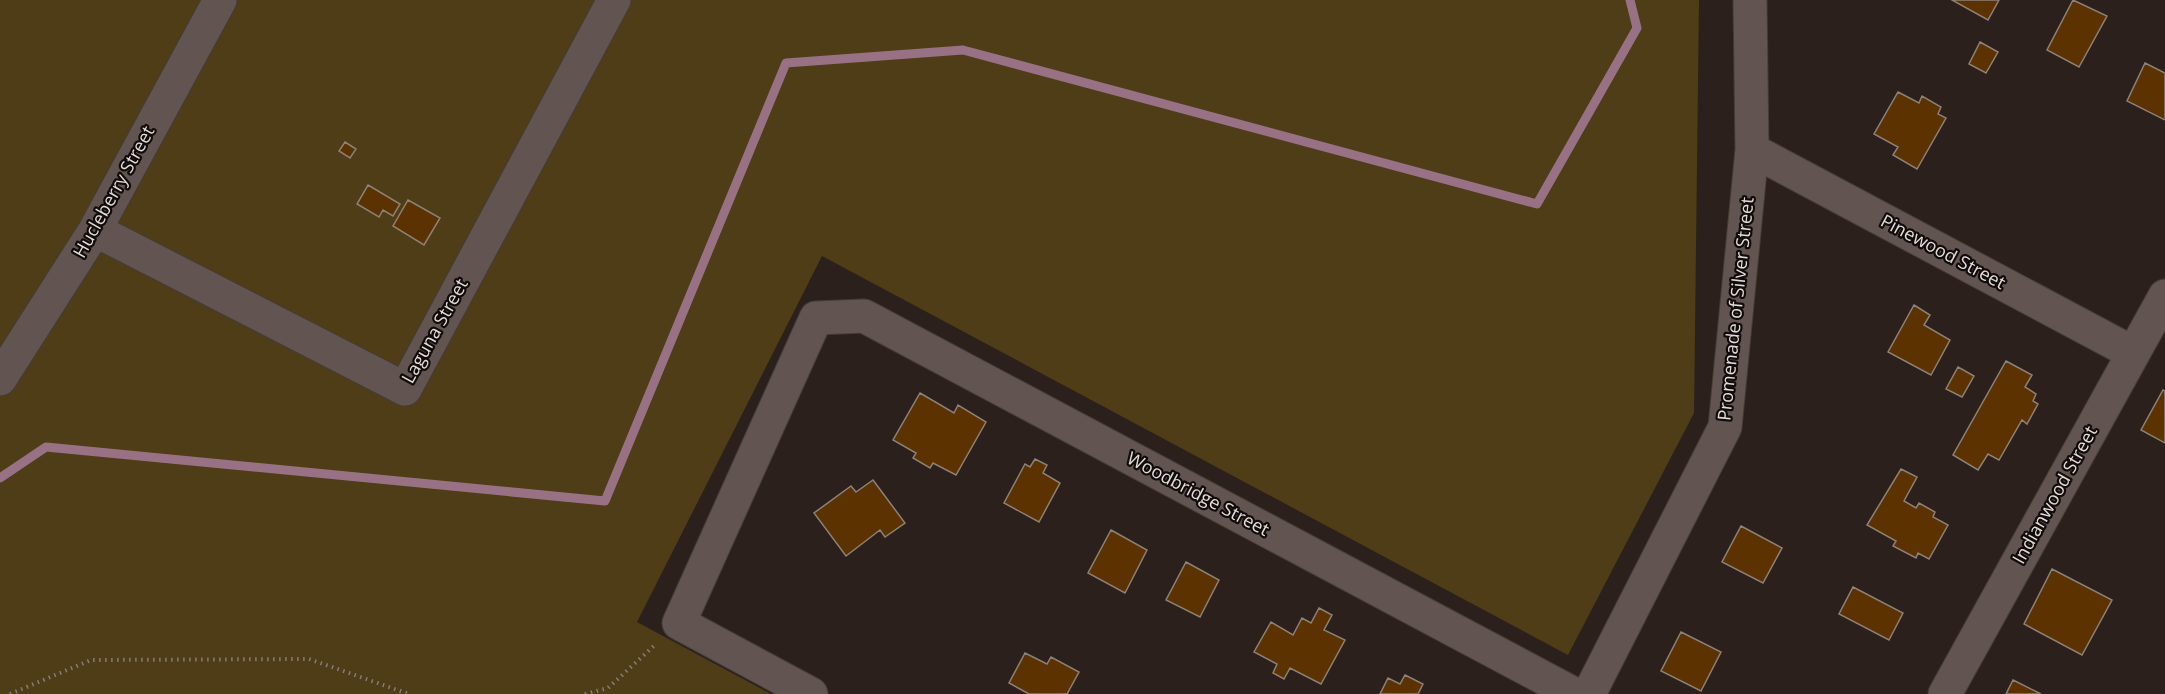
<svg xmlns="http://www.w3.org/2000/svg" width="2165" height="694" viewBox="0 0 2165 694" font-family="'Open Sans',sans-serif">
<rect width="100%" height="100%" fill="#2c201d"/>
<!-- green -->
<path fill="#4e3d16" d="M0 0H1699L1694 413 1568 655 822 256 637 622 771 694H0Z"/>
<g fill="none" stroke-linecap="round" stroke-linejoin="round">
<!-- stream -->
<path stroke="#987185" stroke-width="9" d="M0 478 46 447 605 501 786 63 963 50 1537 204 1637 28 1630 0"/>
</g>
<!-- building -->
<path fill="#5d3201" stroke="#8c8178" stroke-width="1.5" d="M1952 0H1999L1988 20Z
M2073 0 2107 16 2079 67 2047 50Z
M1980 42 1998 52 1986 73 1969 64Z
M2145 63 2165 73V120L2127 101Z
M1898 92 1919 103 1922 96 1941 107 1938 114 1946 118 1917 169 1893 155 1898 147 1874 134Z
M345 142 356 149 350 158 339 151Z
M368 185 400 204 393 216 383 210 379 217 357 204Z
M408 200 440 218 424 245 393 226Z
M1914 305 1930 315 1924 325 1950 340 1931 375 1888 352Z
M2006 361 2032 375 2025 387 2036 394 2033 401 2038 404 2027 424 2022 420 1999 460 1988 454 1978 470 1953 455Z
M1958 367 1974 376 1962 397 1946 389Z
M2163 390 2165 391V443L2141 430Z
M920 393 954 413 958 405 986 422 956 475 933 463 930 468 913 458 916 453 893 440Z
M1035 459 1047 465 1043 473 1060 483 1039 522 1004 503 1025 464 1030 467Z
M1901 469 1917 477 1904 501 1916 508 1919 503 1935 512 1933 517 1948 525 1929 559 1918 553 1916 558 1893 546 1896 541 1867 525Z
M873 480 905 523 885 537 880 530 846 556 814 513 851 486 856 492Z
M1741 526 1782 548 1763 583 1722 562Z
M1111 530 1147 550 1125 593 1088 573Z
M1186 562 1219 580 1200 617 1166 600Z
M2052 569 2112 600 2082 655 2024 624Z
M1853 587 1903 613 1889 640 1839 614Z
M1319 608 1332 615 1324 630 1345 640 1321 684 1290 668 1284 679 1273 673 1277 664 1254 652 1271 622 1293 635 1302 618 1311 623Z
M1681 632 1721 652 1701 691 1661 671Z
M1025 653 1047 664 1051 657 1079 672 1067 694H1029L1009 683Z
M1405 675 1423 684 1418 694H1380L1388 678 1400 684Z
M2013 680 2041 694H2006Z"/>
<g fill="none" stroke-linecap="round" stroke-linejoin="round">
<!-- minor casing -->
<g stroke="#463c3a" stroke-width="35">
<path id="minor" d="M1752 150 2133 353
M95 230 405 389 614 0
M0 379 95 230 220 0
M811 694 679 623 816 318 864 316 1574 694
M1589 694 1725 427 1752 150 1750 0
M1945 694 2165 296"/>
</g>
<!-- path -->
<path stroke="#867c7a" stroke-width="4" stroke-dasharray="1.5 4.5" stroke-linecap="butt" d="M10 694 91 660 309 659 409 694
M585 694 608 688 656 644"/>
<!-- minor -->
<use href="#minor" stroke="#625551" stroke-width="33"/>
</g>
<g text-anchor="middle" stroke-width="4.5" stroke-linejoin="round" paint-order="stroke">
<!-- street labels -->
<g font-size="18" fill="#e4dcda" stroke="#110b0a">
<text transform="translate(114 192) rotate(-61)" y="6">Hucleberry Street</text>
<text transform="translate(1943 252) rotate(28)" y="6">Pinewood Street</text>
<text transform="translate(1736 309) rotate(-84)" y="6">Promenade of Silver Street</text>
<text transform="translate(435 331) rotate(-61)" y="6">Laguna Street</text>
<text transform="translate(1198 494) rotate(28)" y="6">Woodbridge Street</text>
<text transform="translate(2055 495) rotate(-61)" y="6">Indianwood Street</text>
</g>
</g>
</svg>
